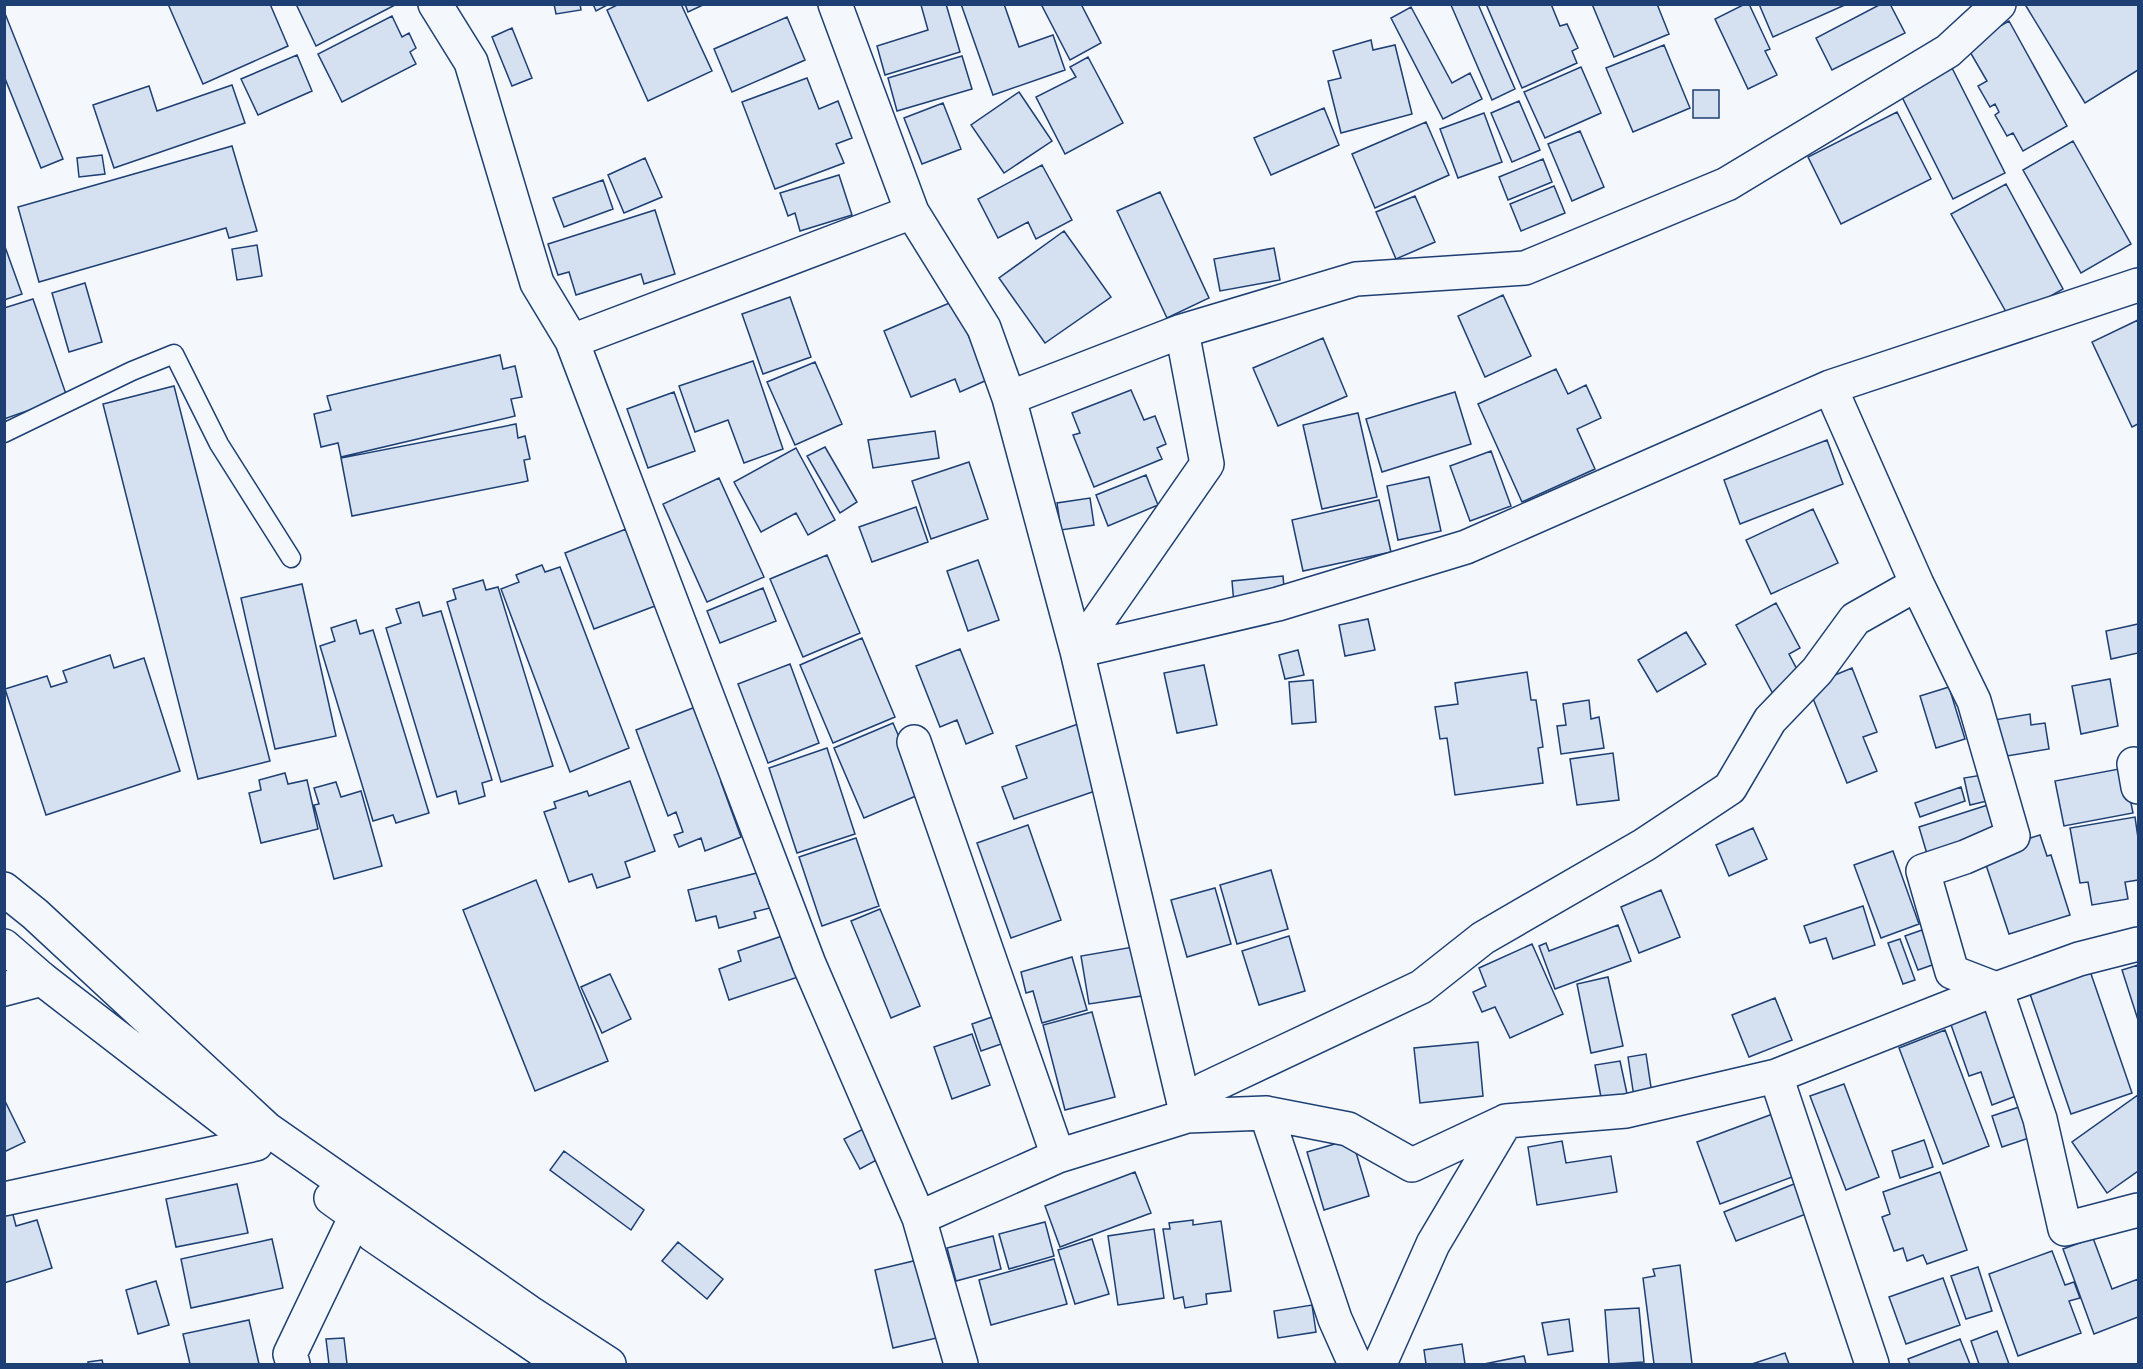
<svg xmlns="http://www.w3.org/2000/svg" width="2143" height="1369" viewBox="0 0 2143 1369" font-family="'Fira Sans Condensed',sans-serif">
<rect width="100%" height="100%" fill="#f4f7fb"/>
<!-- building -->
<path fill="#d5e0f0" stroke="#1d3f73" stroke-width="1.5" d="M168 4H270L288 46 203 84Z
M296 4H395V5L316 46Z
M554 4H580L581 10 556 14Z
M593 4H609L596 11Z
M619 4H681L712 71 648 101 607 10Z
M685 4H705L688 12Z
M946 4 960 52 885 75 877 46 928 30 921 5Z
M961 4H1004L1019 47 1053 35 1065 70 993 95Z
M1041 4H1081L1101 43 1070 60Z
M1478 4 1515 89 1492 100 1451 5Z
M1486 4H1551L1560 26 1567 24 1578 48 1572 51 1577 63 1522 88Z
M1592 4H1657L1669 34 1614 57Z
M1745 4H1749L1770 49 1765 51 1777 75 1748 89 1715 19Z
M1759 4H1847L1773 37Z
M1881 4H1890L1905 33 1832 70 1816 38Z
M2028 4H2138V70L2085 103 2026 6Z
M1411 7 1452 83 1470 73 1482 99 1443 119 1391 18Z
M4 11 63 159 41 168 4 76Z
M392 16 402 37 409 33 416 48 410 52 416 64 342 102 318 54Z
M787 17 805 60 732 92 714 49Z
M2009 21 2067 126 2023 151 2013 133 2007 136 1995 115 1999 112 1995 104 1990 107 1978 86 1987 81 1966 45Z
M512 28 532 78 512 86 492 37Z
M1371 40 1373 50 1395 45 1412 114 1341 133 1328 81 1341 78 1333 51Z
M1664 45 1690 108 1633 132 1606 68Z
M297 55 312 91 258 115 241 79Z
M962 56 972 89 897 111 888 78Z
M1088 57 1123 123 1065 154 1036 97 1076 77 1070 67Z
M1581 67 1601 113 1545 138 1524 92Z
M1952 68 2005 173 1953 199 1901 95Z
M807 78 819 109 838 101 852 138 836 144 844 163 775 189 742 102Z
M232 85 245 123 114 168 93 105 149 86 157 111Z
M1693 90H1719V118H1693Z
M1019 92 1052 141 1004 173 971 125Z
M1519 101 1540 150 1512 162 1491 113Z
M943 103 961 149 922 164 904 118Z
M1324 108 1339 145 1271 175 1254 138Z
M1897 112 1931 179 1841 224 1808 157Z
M1484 113 1502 162 1458 178 1440 129Z
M1426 122 1449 175 1375 208 1352 154Z
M1580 131 1604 187 1572 201 1548 144Z
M2073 141 2131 244 2081 273 2023 170Z
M232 146 257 231 229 238 226 228 39 282 18 207Z
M102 155 105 174 79 177 77 158Z
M645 158 662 197 624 213 608 175Z
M1543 159 1552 182 1508 200 1499 177Z
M1042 165 1072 220 1036 239 1028 222 998 238 978 199Z
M839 175 852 215 800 231 795 213 788 216 780 193Z
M603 180 613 209 564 227 553 198Z
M2006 184 2063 289 2010 319 1951 214Z
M1554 186 1565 213 1521 231 1510 204Z
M1160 192 1209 298 1167 318 1117 211Z
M1415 196 1435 242 1396 259 1376 212Z
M655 210 675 274 644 284 641 274 576 295 569 272 558 275 548 244Z
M1064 231 1111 297 1045 343 999 278Z
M4 244 22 294 4 300Z
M257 245 262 276 237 280 232 249Z
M1274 248 1280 280 1220 291 1214 259Z
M85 283 102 342 69 352 52 293Z
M1503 295 1531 356 1485 377 1458 316Z
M790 297 811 357 763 374 742 314Z
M33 299 67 397 4 419V308Z
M954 301 987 380 960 392 955 379 911 397 884 331Z
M2138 320V424L2132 427 2092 342Z
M1323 338 1347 396 1278 426 1253 368Z
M500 355 503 369 515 366 522 397 511 399 515 416 341 457 338 443 321 447 314 414 331 410 327 396Z
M753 361 783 449 744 463 728 420 695 432 679 386Z
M815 362 842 424 795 445 767 382Z
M1556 369 1568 394 1586 385 1601 418 1577 429 1595 469 1522 502 1478 404Z
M174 386 270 761 198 779 103 404Z
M1131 390 1144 420 1155 416 1166 444 1157 448 1162 459 1094 487 1073 435 1080 433 1072 413Z
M674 392 695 451 648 468 627 409Z
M1455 392 1471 444 1382 472 1366 419Z
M1358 413 1377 497 1322 509 1303 425Z
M516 424 518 438 525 436 530 459 524 460 528 481 352 516 341 458Z
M935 431 939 458 873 468 868 440Z
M1827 440 1843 484 1740 524 1724 480Z
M825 447 857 502 840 513 807 456Z
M796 448 835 520 808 535 796 513 761 532 734 482Z
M1491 451 1511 506 1470 521 1450 466Z
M969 462 988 519 931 539 912 481Z
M1146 475 1158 505 1108 526 1096 495Z
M1429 477 1441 531 1398 540 1387 486Z
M719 478 764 577 707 602 663 504Z
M1090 498 1094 525 1061 530 1057 503Z
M1379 500 1391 552 1303 571 1292 520Z
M916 507 928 542 872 562 859 527Z
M1813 509 1838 563 1771 594 1746 540Z
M626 529 655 606 594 629 565 553Z
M827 555 860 633 803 657 770 579Z
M978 560 999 620 968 631 947 571Z
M542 565 545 572 560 567 629 748 570 772 501 589 519 582 516 575Z
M1283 576 1285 599 1234 604 1232 581Z
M483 580 486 590 498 587 553 766 501 782 447 602 456 599 453 589Z
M302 584 336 736 275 749 241 598Z
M763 588 776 621 720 643 707 611Z
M419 602 423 616 441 611 492 780 482 783 485 796 459 804 456 791 437 797 386 628 401 623 396 609Z
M1776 603 1800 648 1789 654 1802 679 1773 694 1736 625Z
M1368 619 1375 650 1345 656 1339 625Z
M356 620 360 634 373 630 429 813 396 823 393 815 373 821 320 646 335 641 331 628Z
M2138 624V653L2111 659 2106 631Z
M1686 632 1706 664 1657 692 1638 660Z
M862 638 895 717 833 743 800 665Z
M960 649 993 733 966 744 957 720 940 727 916 666Z
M1298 650 1304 675 1285 679 1279 655Z
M110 655 114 668 144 658 180 771 46 815 5 689 47 676 51 687 67 682 63 671Z
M790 664 819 743 768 763 738 684Z
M1204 665 1217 725 1177 733 1164 673Z
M1852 668 1877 732 1863 737 1877 771 1847 783 1808 686Z
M1527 672 1531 700H1536L1543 747 1538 748 1543 783 1455 795 1447 738 1440 739 1435 707 1458 704 1455 683Z
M2110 679 2118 726 2081 734 2072 686Z
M1313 680 1316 722 1292 724 1289 682Z
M1949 687 1965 739 1936 748 1920 696Z
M1589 700 1591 719 1599 717 1604 748 1561 754 1557 726 1566 725 1563 704Z
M698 706 734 778 721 782 741 837 705 851 701 838 679 847 674 835 683 832 676 812 668 816 636 730Z
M2030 714 2031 725 2045 723 2049 749 2001 757 1994 720Z
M893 723 923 793 864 818 834 748Z
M1078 724 1101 789 1014 819 1002 787 1027 778 1016 746Z
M827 748 855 834 797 853 769 768Z
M1613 753 1619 800 1577 805 1570 759Z
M2124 768 2133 813 2064 826 2055 781Z
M285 773 288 784 307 780 318 829 261 843 249 793 261 790 259 780Z
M1982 775 1987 801 1970 805 1964 778Z
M630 781 655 851 625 862 630 877 597 888 592 874 569 882 544 812 556 808 554 802 587 791 589 796Z
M336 782 341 797 361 791 382 866 334 879 314 805 319 804 314 788Z
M1961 787 1965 801 1920 817 1915 803Z
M1994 803 2003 830 1927 854 1919 827Z
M2135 817 2138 838V880L2125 882 2128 899 2092 905 2088 882 2080 883 2070 828Z
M1028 825 1061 920 1011 938 977 843Z
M1753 828 1767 859 1729 876 1716 845Z
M2040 835 2047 856 2051 855 2070 915 2009 934 1982 853Z
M856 838 879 906 822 926 799 857Z
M1893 851 1919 924 1881 938 1854 865Z
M1271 870 1288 929 1237 944 1220 885Z
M757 873 760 884 767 882 774 907 754 912 756 918 719 928 716 916 696 921 688 890Z
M536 880 608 1061 535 1091 463 910Z
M1215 888 1231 944 1187 957 1171 900Z
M1661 890 1680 937 1639 953 1621 907Z
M1863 906 1875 945 1833 959 1826 938 1810 943 1804 926Z
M880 909 920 1006 891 1018 851 921Z
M1618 925 1631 961 1555 989 1539 946 1546 943 1549 951Z
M1922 930 1935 964 1918 970 1905 936Z
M788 934 801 976 729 1000 719 969 741 961 738 951Z
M1289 936 1305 991 1259 1005 1242 951Z
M1900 939 1915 980 1903 984 1888 943Z
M1532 944 1563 1014 1510 1038 1495 1007 1482 1012 1473 992 1486 986 1479 968Z
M1133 947 1141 996 1089 1004 1081 956Z
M1072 957 1087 1010 1042 1023 1033 991 1026 993 1021 972Z
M2138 965V1020L2122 970Z
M2090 971 2132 1093 2071 1114 2029 991Z
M610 974 631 1019 602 1033 581 987Z
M1608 977 1623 1046 1591 1053 1577 984Z
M1775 998 1792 1040 1749 1057 1732 1015Z
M1985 1006 2016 1096 1992 1105 1981 1072 1969 1076 1949 1019Z
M1092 1012 1115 1097 1065 1110 1043 1025Z
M992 1017 1001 1044 981 1051 972 1024Z
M1945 1030 1989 1146 1943 1164 1899 1048Z
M972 1034 990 1085 952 1099 934 1047Z
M1478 1042 1483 1096 1420 1103 1414 1048Z
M1646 1054 1652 1094 1634 1097 1628 1057Z
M1620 1061 1629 1103 1603 1108 1595 1065Z
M1844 1084 1879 1177 1846 1190 1810 1096Z
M2138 1095V1171L2107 1193 2072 1142Z
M4 1099 25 1142 4 1152Z
M2022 1106 2032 1137 2002 1147 1992 1116Z
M1778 1112 1800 1174 1720 1204 1697 1142Z
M869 1126 884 1156 860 1169 844 1139Z
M1352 1139 1369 1196 1324 1210 1307 1152Z
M1924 1140 1933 1167 1900 1178 1892 1151Z
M1562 1141 1566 1163 1611 1156 1617 1192 1537 1205 1528 1147Z
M564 1151 644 1210 631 1230 550 1170Z
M1135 1172 1151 1213 1060 1247 1045 1206Z
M1940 1172 1967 1250 1927 1264 1923 1255 1907 1261 1903 1248 1894 1251 1882 1217 1890 1214 1883 1192Z
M1799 1182 1811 1212 1736 1241 1724 1212Z
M237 1184 248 1233 176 1247 166 1199Z
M12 1211 16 1226 37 1220 52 1268 4 1283V1213Z
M1193 1220V1225L1221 1221 1231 1291 1206 1294 1207 1304 1185 1308 1183 1297 1174 1299 1163 1229H1170L1169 1223Z
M1045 1222 1054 1256 1009 1269 999 1234Z
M1154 1229 1164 1298 1118 1305 1108 1236Z
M993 1236 1001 1269 956 1281 947 1248Z
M2093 1238 2112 1289 2138 1279V1317L2094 1334 2063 1249Z
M272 1239 283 1288 191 1308 181 1259Z
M1092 1239 1109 1294 1075 1304 1058 1250Z
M678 1242 723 1279 707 1299 662 1261Z
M2052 1251 2065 1285 2074 1282 2080 1298 2069 1301 2081 1333 2018 1356 1989 1274Z
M922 1259 941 1337 893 1348 875 1270Z
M1054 1259 1067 1304 991 1325 979 1280Z
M1680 1265 1692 1364H1654L1643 1278 1655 1276 1653 1269Z
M1978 1267 1992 1311 1966 1319 1951 1276Z
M1943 1278 1960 1325 1906 1344 1889 1297Z
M156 1281 169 1325 138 1334 126 1290Z
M1312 1305 1316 1332 1278 1338 1274 1311Z
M1639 1308 1644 1362 1609 1364 1605 1310Z
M1569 1319 1573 1351 1548 1355 1542 1323Z
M249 1320 259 1364H190L183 1334Z
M1997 1331 2009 1364H1979L1971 1341Z
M344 1338 347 1364H329L326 1339Z
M1960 1339 1970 1364H1910L1908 1359Z
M1462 1344 1465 1364H1426L1424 1350Z
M1785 1353 1789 1364H1752Z
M1524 1356 1526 1364H1484Z
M102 1360 103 1364H88V1362Z"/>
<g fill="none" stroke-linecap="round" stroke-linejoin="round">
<!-- service casing -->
<g stroke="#1d3f73" stroke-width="21">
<path id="service" d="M4 433 132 371 174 354 219 444 291 558"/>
</g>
<!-- minor casing -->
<g stroke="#1d3f73" stroke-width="36">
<path id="minor" d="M435 4 471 62 537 283 572 341
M835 4 912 212 572 341 809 964 919 1218 961 1364
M912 212 984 328 1009 398 1077 651 1187 1116
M1830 387 1917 584 1974 701 2013 836 1965 857 1923 871 1952 972 1996 989 2040 1119 2065 1229 2138 1210
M1009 398 1182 331 1356 279 1525 268 1727 184 1948 51 1999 4
M1077 651 1278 604 1466 547 1830 387 2138 285
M1077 651 1207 464 1182 331
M914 742 1058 1156
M2134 764 2138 787
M4 989 42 979
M1266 1113 1335 1319 1355 1364
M1187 1116 1205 1089 1421 987 1483 938 1644 845 1730 788 1770 720 1817 671 1855 619 1917 584
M4 1199 256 1144
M919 1218 1058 1156 1187 1116 1266 1113 1348 1129 1412 1165 1506 1121
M293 1364 290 1354 356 1216
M1381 1364 1382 1359 1433 1244 1506 1121 1626 1111 1776 1076
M1872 1364 1776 1076 1996 989 2079 959 2138 944"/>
</g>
<!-- primary casing -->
<g stroke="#1d3f73" stroke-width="36">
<path id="primary" d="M4 889 35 914 267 1129 529 1312 609 1364
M4 946 42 979 248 1138
M331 1198 356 1216 373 1235 562 1364"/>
</g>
<!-- service -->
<use href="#service" stroke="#f4f7fb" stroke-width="18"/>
<!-- minor -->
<use href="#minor" stroke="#f4f7fb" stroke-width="33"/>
<!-- primary -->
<use href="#primary" stroke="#f4f7fb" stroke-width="33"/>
</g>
<!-- border -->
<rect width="2143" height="1369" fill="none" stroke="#1d3f73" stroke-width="12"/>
</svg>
